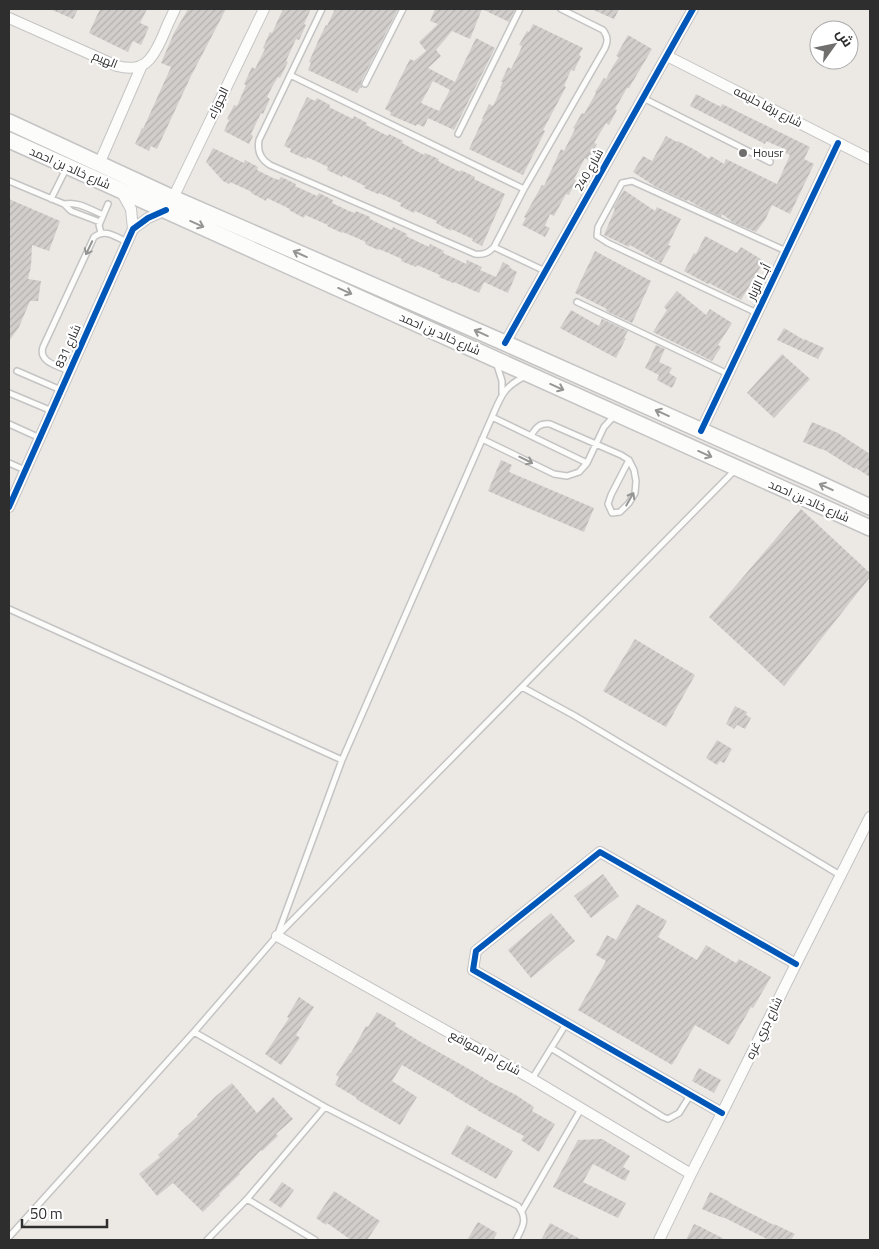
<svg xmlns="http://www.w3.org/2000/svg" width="879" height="1249" viewBox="0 0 879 1249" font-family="'Titillium Web',Cairo,sans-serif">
<defs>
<pattern id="building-hatch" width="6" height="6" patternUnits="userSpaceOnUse" patternTransform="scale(1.25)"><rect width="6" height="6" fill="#d1cecb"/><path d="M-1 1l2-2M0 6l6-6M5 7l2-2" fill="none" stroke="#b4b1af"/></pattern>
</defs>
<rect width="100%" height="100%" fill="#ece8e4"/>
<!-- building -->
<path fill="url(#building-hatch)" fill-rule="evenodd" d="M50 9H78L73 19Z
M100 9H147L140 23 149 27 141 45 133 41 128 52 89 33Z
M188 9H226L191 76 157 149 151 146 149 151 135 144 142 128 143 129 171 67 161 63 174 33Z
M283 9H311L304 24 306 25 299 40 296 39 286 61 288 62 280 78 278 77 272 87 267 97 270 99 263 114 261 113 251 134 253 136 249 144 224 131 229 120 227 119 234 105 237 106 246 85 244 84 252 67 255 69 265 49 263 48 270 32 272 33Z
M335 9H398L361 82 362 88H360L357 93 308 70 311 63 309 62 319 39 326 25 327 26Z
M435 9H515L509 22 482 9 470 39 452 31 436 50 441 56 428 68 455 82 476 38 495 48 454 130 428 118 424 127 417 124 416 126 390 115 391 112 385 109 410 59 414 61 426 51 419 42 438 24 430 21ZM433 81 450 90 439 111 421 103Z
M591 9H619L614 19Z
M533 24 583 48 579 55 581 56 574 71 571 70 564 86 566 87 543 130 545 131 523 175 469 149 483 119H482L489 104 493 106 501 89 500 88 503 82H501L508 67 511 69 519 53 522 46 519 45 527 31 529 32Z
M628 35 652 49 629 88H627L615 109 617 110 609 125 606 123 594 143 597 144 588 160 585 158 574 179 576 180 569 195 566 194 554 216 550 214 545 226 550 228 545 237 522 225 526 218 524 217 542 185 544 186 561 149 564 151 575 129 573 128 582 113 584 114 596 93 595 92 604 78 606 79 613 66 619 57 616 56Z
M696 94 721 107 722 104 810 147 804 159 814 164 790 214 772 205 765 220 756 232 734 223 722 214 721 217 698 206 688 200 687 201 656 187 633 172 643 156 652 161 666 136 677 142 678 141 697 151 709 159 711 156 724 164 726 159 777 184 790 155 785 153 787 150 766 141 765 144 690 106Z
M307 97 315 101 317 98 330 105 329 107 353 119 354 116 367 123 366 125 388 136 389 134 403 141 402 143 424 155 425 153 439 159 438 161 460 172 461 170 475 177 474 179 505 194 482 246 472 241 473 239 451 229V231L436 223 437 221 415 211 414 213 400 206 401 203 379 193 378 194 364 188 365 186 343 175 342 177 327 170 328 167 307 157 306 159 290 152 291 149 284 146Z
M213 148 244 163 245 160 258 167 257 170 273 178 279 180 281 177 296 184 295 186 317 196 319 193 333 200 332 203 349 211 355 213 356 211 370 217V219L392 230 393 227 407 234 406 236 429 247 430 244 444 251 443 253 458 260 466 264 467 260 482 267 480 270 496 277 503 262 510 266V268L517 272 508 293 484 282 479 293 454 282 453 283 439 277 440 275 417 265 416 267 401 261 402 259 379 249 378 250 365 244 366 242 343 232 342 233 327 226 328 225 305 215 304 218 289 210 290 209 267 198 266 201 251 193 252 192 230 182 229 184 223 181 206 162Z
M624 190 655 211 657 207 681 219 668 245 671 246 661 263 630 245 629 247 604 235 615 209 613 208Z
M9 199 60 221 49 251 32 245 31 266 28 279 41 281 38 301H30L19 327 9 341Z
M705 236 737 253 741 247 764 261 741 300 709 283 708 284 684 271 694 253 696 254Z
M595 251 651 281 632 323 606 311 607 309 575 293Z
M677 291 706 315 710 309 732 323 718 345 721 347 712 361 653 332 667 310 664 307Z
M571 310 599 326 602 319 628 331 624 338H626L616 358 560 328Z
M784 328 804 340V339L824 348 818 359 777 340Z
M656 345 665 349 659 362 672 368 669 373 677 378 672 388 657 380 659 375 645 368Z
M782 354 810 379 774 418 747 393Z
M812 422 838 433 870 454V477L856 468 855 469 823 449V450L803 442Z
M501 460 512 465 509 472 594 508 584 532 488 491Z
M801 509 870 573V577L784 686 709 617Z
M635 639 695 675 666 727 603 691Z
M735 706 747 712 746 715 751 718 745 729 737 725 734 729 726 724Z
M717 740 732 749 724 763 720 761 717 765 706 758Z
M603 874 619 896 591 918 574 896Z
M637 904 667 921 658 937 697 960 706 945 736 963 739 959 771 977 753 1008 751 1007 729 1045 695 1025 672 1065 578 1010 606 961 596 955 607 935 616 940Z
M551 913 575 941 531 978 508 950Z
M299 997 314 1007 296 1035 300 1038 281 1065 265 1054 289 1018 287 1017Z
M377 1012 396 1023 395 1026 419 1041 469 1069 492 1083 516 1095 534 1107 532 1111 555 1124 539 1152 521 1140 524 1136 477 1110H478L454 1096V1095L402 1065 392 1081 417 1097 400 1125 356 1099 357 1098 335 1085 339 1077 336 1075 350 1053H351L366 1026 368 1027Z
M699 1068 721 1080 714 1093 692 1081Z
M232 1083 257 1113 273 1097 293 1119 276 1134 278 1136 262 1151 261 1150 239 1173 240 1174 219 1194 220 1195 203 1212 173 1183 157 1196 139 1174 160 1157 158 1155 179 1136 178 1134 198 1116 197 1115 216 1096Z
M467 1125 513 1151 496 1179 451 1154Z
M602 1139 630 1156 623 1167 630 1171 625 1181 593 1164 583 1182 626 1203 618 1218 553 1187 578 1140Z
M282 1182 294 1190 281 1208 269 1200Z
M334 1191 380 1221 367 1240H351L327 1223 326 1225 316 1218Z
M710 1192 730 1202V1203L774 1225V1224L795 1234 791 1240H769L723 1217V1218L702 1209Z
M478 1222 497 1233 493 1240H467Z
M550 1223 582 1240H541Z
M694 1224 699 1226 726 1240H686Z"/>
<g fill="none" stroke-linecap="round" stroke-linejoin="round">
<!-- service casing -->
<g stroke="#c5c4c5" stroke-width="8">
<path id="service" d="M322 9 259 140C257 151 260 159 270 165L475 254C484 255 488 253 494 247L524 189 605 48C608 41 608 37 603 30L561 9
M290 75 524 189
M365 84 403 9
M643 98 770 162
M458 134 520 9
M9 181 64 204 71 211 100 222
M51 199 66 169
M64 204C78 201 91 210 103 215
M101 233 99 225 108 204
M494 247 545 271
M577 302 728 374
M757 313 608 243 597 236 598 227 622 183 632 181 786 251
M497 365 502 381V393
M17 371 61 390
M69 371C58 366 38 362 43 347L94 237C105 228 116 237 127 242
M9 393 52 411
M492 417 587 463
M9 424 40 438
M531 436C536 427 540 423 550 424L621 455 629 460 634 470 636 481 635 493 629 503 620 512 612 513 608 504 611 495 629 460
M482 439 554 474 567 476 579 472 587 463 604 427 615 415
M9 463 25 470
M9 609 342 760
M522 687 575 716 840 875
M280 933 736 469
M194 1032 325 1107 518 1206C528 1219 523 1227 516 1240
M551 1048 663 1117 668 1119 679 1113 691 1094
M532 1079 566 1024
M247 1199 315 1240
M522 1211 581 1109
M9 1237 194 1032 277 936 342 760 492 417C501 396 504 386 526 376
M207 1240 247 1199 325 1107"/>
</g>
<!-- minor casing -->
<g stroke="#c5c4c5" stroke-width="12">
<path id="minor" d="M9 18 117 66C144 73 152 60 162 38 166 28 170 19 175 9
M667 56 870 159
M99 164 142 65
M121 191 131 209 133 229
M173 198 264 9
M505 343 693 9
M701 431 838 143
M9 507 133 229 148 218 166 210
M277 936 532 1079 691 1174
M722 1113 473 970 476 951 600 852 796 964
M659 1240 691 1174 722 1113 796 964 870 817"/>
</g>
<!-- secondary casing -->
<g stroke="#c5c4c5" stroke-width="18">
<path id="secondary" d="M9 122 173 198 505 343 810 479 870 507
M9 140 870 528"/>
</g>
<!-- service -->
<use href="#service" stroke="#fcfcfb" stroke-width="5"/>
<!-- minor -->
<use href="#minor" stroke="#fcfcfb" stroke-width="10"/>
<!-- secondary -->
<use href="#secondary" stroke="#fcfcfb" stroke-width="15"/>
<!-- cycleway casing -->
<g stroke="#fff" stroke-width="9">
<path id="cycleway" d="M505 343 693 9
M701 431 838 143
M9 507 133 229 148 218 166 210
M722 1113 473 970 476 951 600 852 796 964"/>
</g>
<!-- cycleway -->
<use href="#cycleway" stroke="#0057b8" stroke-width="6"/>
</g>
<!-- one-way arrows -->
<defs><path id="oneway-shaft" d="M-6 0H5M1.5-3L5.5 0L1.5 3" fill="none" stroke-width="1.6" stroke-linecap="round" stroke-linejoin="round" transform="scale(1.25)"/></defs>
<g stroke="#959594">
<use href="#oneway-shaft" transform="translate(197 224) rotate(24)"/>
<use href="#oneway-shaft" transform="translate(89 248) rotate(115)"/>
<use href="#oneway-shaft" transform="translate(300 254) rotate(-156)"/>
<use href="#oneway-shaft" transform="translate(345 291) rotate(24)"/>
<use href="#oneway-shaft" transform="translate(481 333) rotate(-156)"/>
<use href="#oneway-shaft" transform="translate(557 387) rotate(24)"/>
<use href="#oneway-shaft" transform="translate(662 413) rotate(-156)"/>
<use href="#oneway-shaft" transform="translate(705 454) rotate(24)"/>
<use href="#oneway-shaft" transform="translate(526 460) rotate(26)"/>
<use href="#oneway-shaft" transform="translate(826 487) rotate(-155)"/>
<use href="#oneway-shaft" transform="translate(630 499) rotate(-60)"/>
</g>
<!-- markers -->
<circle fill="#706f6e" stroke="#fff" stroke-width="2" cx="743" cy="153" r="5"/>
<g text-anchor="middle" stroke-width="4.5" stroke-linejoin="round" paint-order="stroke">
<!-- street labels -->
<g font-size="12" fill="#2e2e2e" stroke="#fff">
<text transform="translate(105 60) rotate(22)" y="4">الهيم</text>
<text transform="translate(218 103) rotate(-64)" y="4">الجوزاء</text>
<text transform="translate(768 107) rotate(27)" y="4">شارع برقا حليمه</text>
<text transform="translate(70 168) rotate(24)" y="4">شارع خالد بن احمد</text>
<text transform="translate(589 170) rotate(-61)" y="4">شارع 240</text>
<text transform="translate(759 282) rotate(-64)" y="4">أبــا الزبار</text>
<text transform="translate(440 334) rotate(24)" y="4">شارع خالد بن احمد</text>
<text transform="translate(68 346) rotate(-66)" y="4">شارع 831</text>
<text transform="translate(809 501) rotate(24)" y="4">شارع خالد بن احمد</text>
<text transform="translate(764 1028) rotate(-64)" y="4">شارع جري غره</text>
<text transform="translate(485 1053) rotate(29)" y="4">شارع ام المواقع</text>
</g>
<!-- poi labels -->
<g font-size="12" fill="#2e2e2e" stroke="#fff" text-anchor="start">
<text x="753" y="157">Housr</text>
</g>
</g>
<!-- border -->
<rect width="879" height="1249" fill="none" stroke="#2e2e2e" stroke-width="20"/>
<!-- north arrow -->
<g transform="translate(834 45) rotate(57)"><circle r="24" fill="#ffffff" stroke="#ababab"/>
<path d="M0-4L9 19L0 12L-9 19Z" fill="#706f6e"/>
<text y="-8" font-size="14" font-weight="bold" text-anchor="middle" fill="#2e2e2e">ش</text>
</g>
<!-- scale -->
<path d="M22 1219v8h85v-8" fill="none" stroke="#2e2e2e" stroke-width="2.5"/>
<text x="30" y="1219" font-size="15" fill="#2e2e2e" stroke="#ffffff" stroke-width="4" paint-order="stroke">50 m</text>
</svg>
